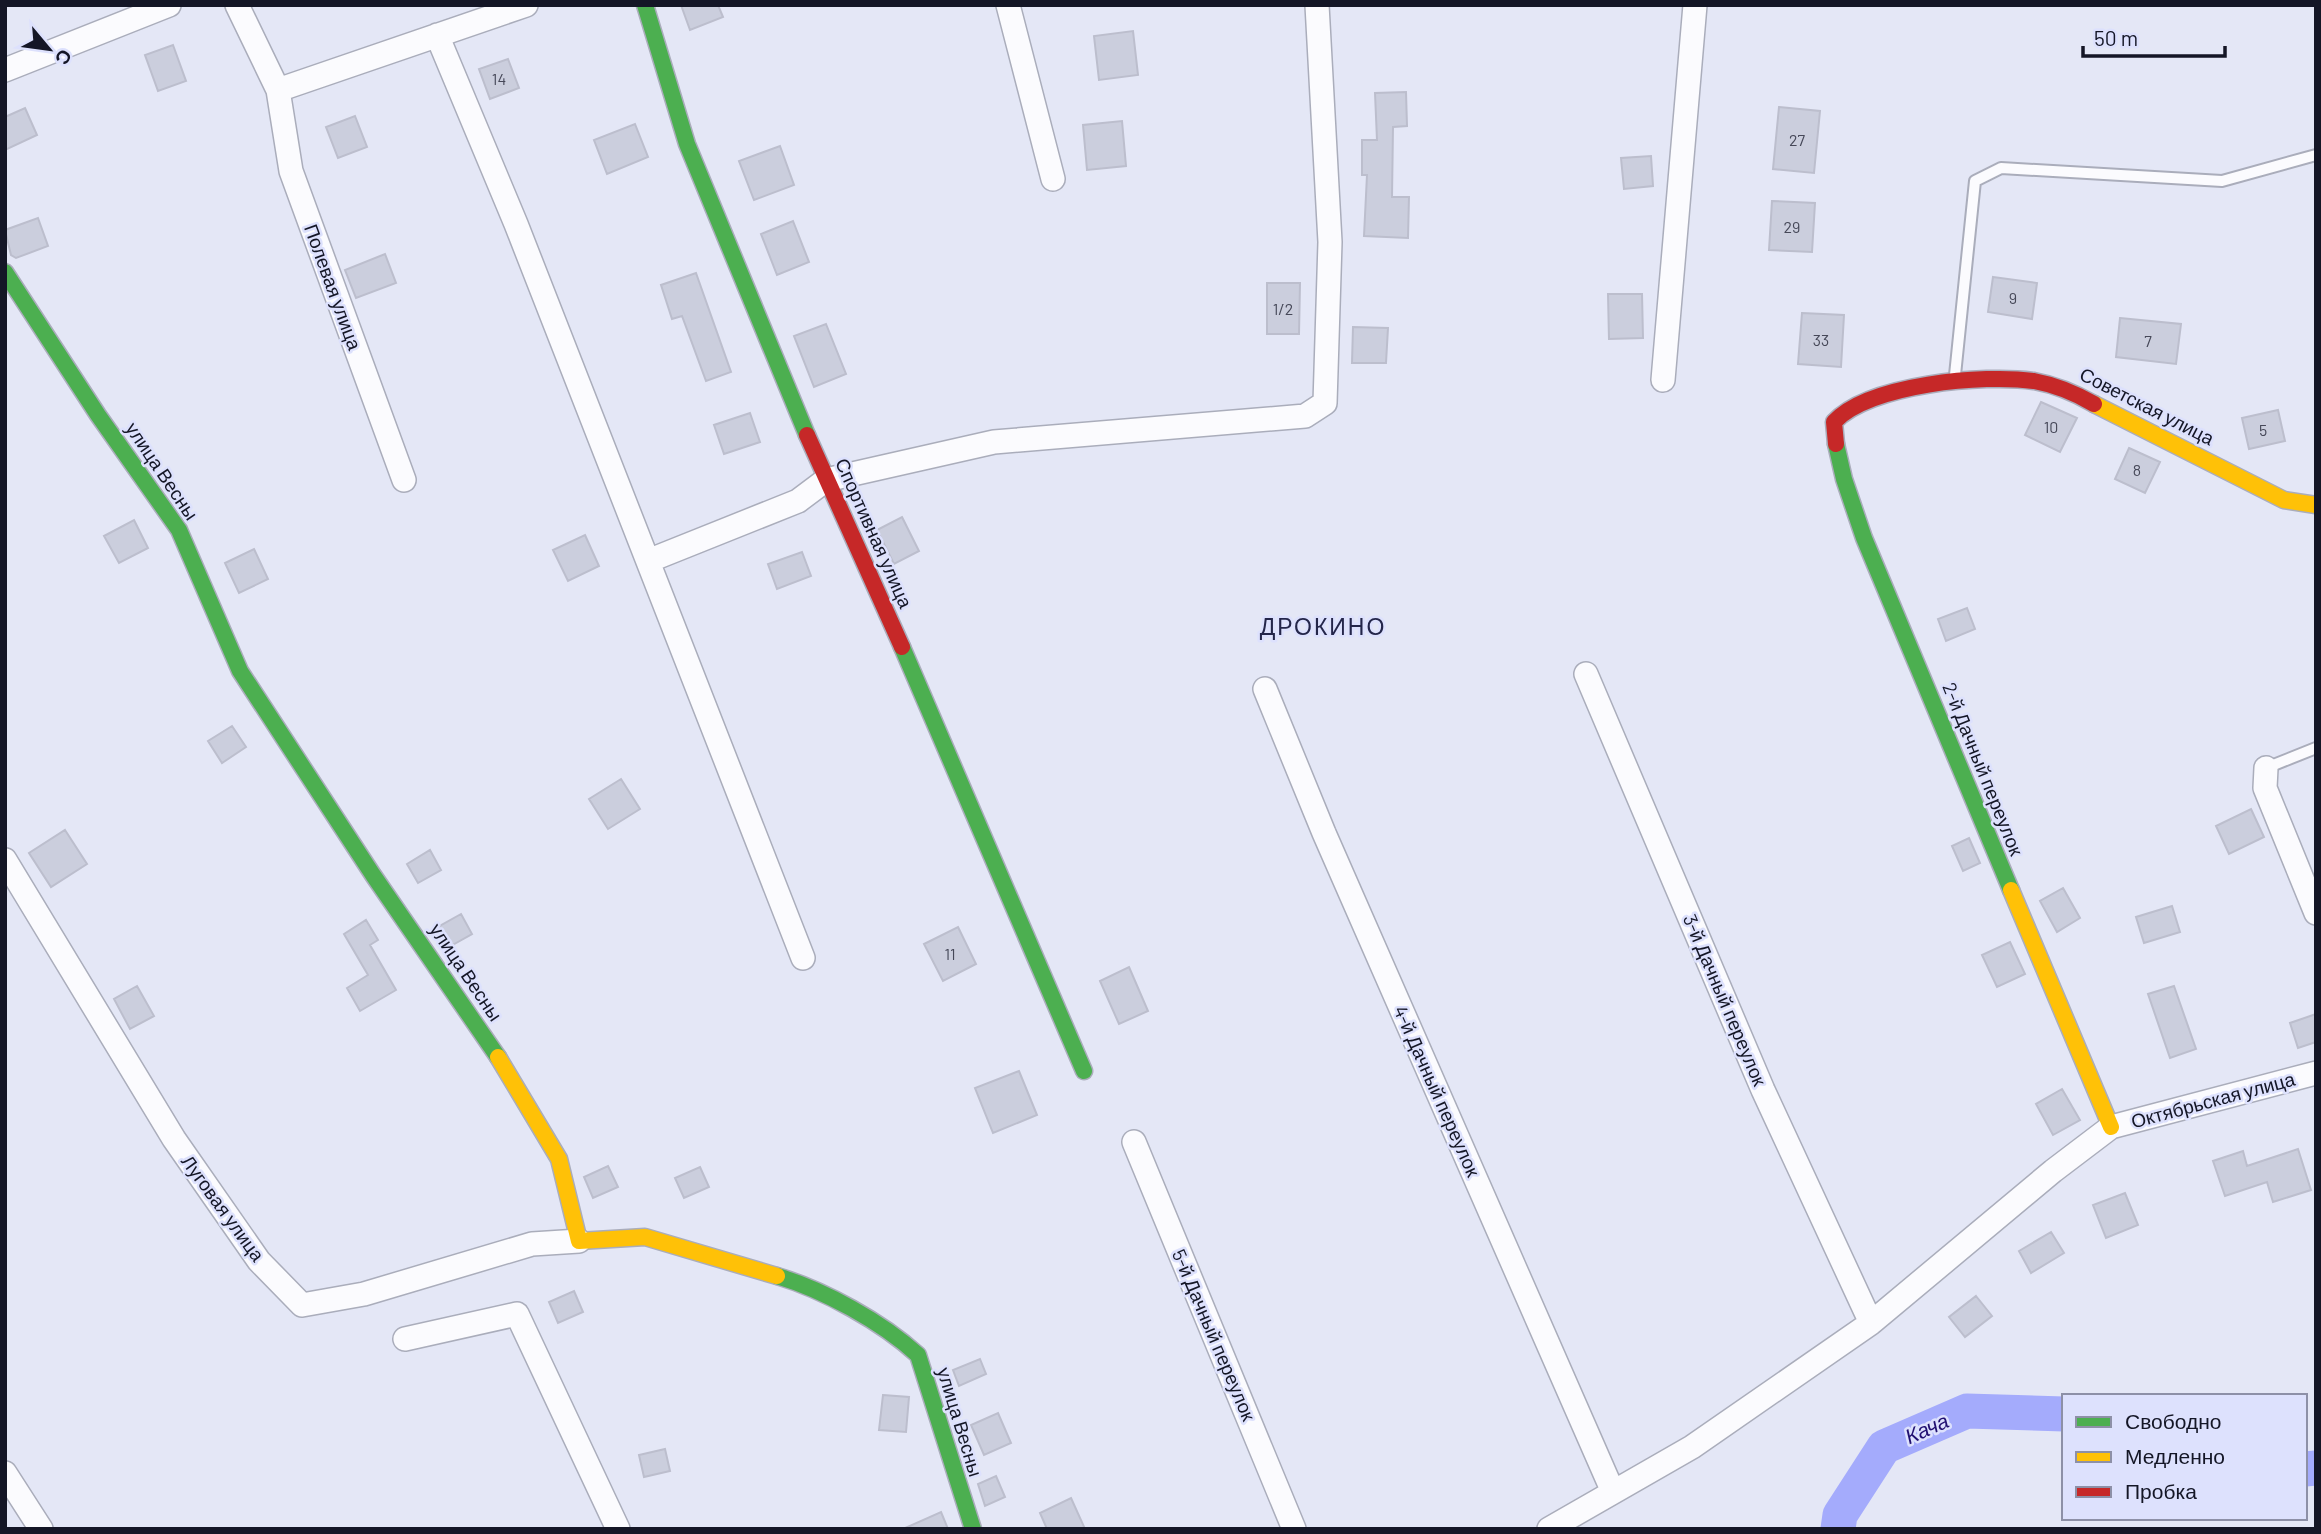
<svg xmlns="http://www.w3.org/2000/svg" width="2321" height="1534" viewBox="0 0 2321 1534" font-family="Barlow,sans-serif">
<rect width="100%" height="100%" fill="#e4e7f6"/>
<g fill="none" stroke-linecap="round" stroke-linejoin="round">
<!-- river -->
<path stroke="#a4abfc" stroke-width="35" d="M2305 1469 2316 1468
M1838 1529 1840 1515 1884 1447 1967 1411 2064 1414"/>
</g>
<!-- building -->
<path fill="#cbcedd" stroke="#bcbecd" stroke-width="2" d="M681 5H718L723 17 690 30Z
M1133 31 1138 75 1099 80 1094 36Z
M173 45 186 81 158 91 145 55Z
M508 59 519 88 490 99 479 69Z
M1406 92 1407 126 1393 127 1392 197H1409L1408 238 1364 236 1367 175H1362V140H1377L1375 93Z
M1779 107 1820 111 1814 173 1773 169Z
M25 108 37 135 5 150V117Z
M355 116 367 147 338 158 326 127Z
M1122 121 1126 166 1087 170 1083 125Z
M635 124 648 157 607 174 594 140Z
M780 146 794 185 754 200 739 161Z
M1651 156 1653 186 1624 189 1621 158Z
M1772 201 1815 203 1812 252 1769 250Z
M38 218 48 246 16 258 11 255 5 230Z
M793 221 809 262 777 275 761 234Z
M385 254 396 283 356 298 345 270Z
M696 273 731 372 706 381 682 316 672 319 661 285Z
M1993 277 2037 283 2032 319 1988 312Z
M1267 283H1300L1299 334H1267Z
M1608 294H1642L1643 338 1609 339Z
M1802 313 1844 315 1841 367 1798 364Z
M2120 318 2181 324 2176 364 2116 357Z
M826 324 846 374 814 387 794 336Z
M1353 327 1388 328 1386 363H1352Z
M2041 402 2077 418 2060 452 2025 435Z
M2278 410 2285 441 2249 449 2242 418Z
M750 413 760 442 724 454 714 425Z
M2129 448 2160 462 2145 493 2115 479Z
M902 517 919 551 894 564 877 530Z
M134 520 148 548 119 563 104 536Z
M585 535 599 566 568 581 553 550Z
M254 549 268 579 239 593 225 563Z
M802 552 811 576 777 589 768 564Z
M1967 608 1975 629 1946 641 1938 619Z
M232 726 246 747 222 763 208 741Z
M621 779 640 809 608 829 589 799Z
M2251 809 2264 837 2229 854 2216 826Z
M65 830 87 864 51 887 29 853Z
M1969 838 1980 863 1963 871 1952 846Z
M430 850 441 870 418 883 407 864Z
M2063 888 2080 918 2057 932 2040 901Z
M2172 906 2180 932 2144 943 2136 917Z
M461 914 472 934 449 947 438 927Z
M366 920 378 940 370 945 396 990 360 1011 347 988 368 975 344 934Z
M958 927 976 964 943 981 924 944Z
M2010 942 2025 974 1997 987 1982 955Z
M1129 967 1148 1011 1119 1024 1100 981Z
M137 986 154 1016 130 1029 114 999Z
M2174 986 2196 1049 2170 1058 2148 994Z
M2316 1014V1042L2298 1048 2290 1023Z
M1019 1071 1037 1115 993 1133 975 1088Z
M2062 1089 2080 1120 2053 1135 2036 1104Z
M2298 1149 2311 1190 2273 1202 2267 1182 2225 1196 2213 1161 2243 1151 2247 1166Z
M608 1166 618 1187 593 1198 584 1177Z
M700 1167 709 1187 684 1198 675 1178Z
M2125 1193 2138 1225 2106 1238 2093 1205Z
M2051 1232 2064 1253 2031 1273 2019 1251Z
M574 1291 583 1312 558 1323 549 1302Z
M1976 1296 1992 1316 1965 1337 1949 1317Z
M980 1359 986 1374 959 1386 953 1370Z
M883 1395 909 1397 906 1432 879 1430Z
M998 1413 1011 1443 984 1455 971 1425Z
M665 1449 670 1471 644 1477 639 1455Z
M996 1476 1005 1497 985 1506 978 1484Z
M1071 1498 1085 1529H1047L1040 1513Z
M941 1512 948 1529H903Z"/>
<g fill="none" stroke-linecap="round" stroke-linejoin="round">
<!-- lane casing -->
<g stroke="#aaadbb" stroke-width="14">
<path id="lane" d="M1955 375 1975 181 2001 168 2222 181 2316 155
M2266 768 2316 748"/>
</g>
<!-- street casing -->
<g stroke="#aaadbb" stroke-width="26">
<path id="street" d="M237 5 278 90 291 171 404 480
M1008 5 1053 179
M437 35 516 224 803 958
M5 70 169 5
M278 90 526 5
M1663 380 1695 5
M648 561 798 501 826 480 994 442 1305 416 1325 403 1330 242 1317 5
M1586 674 1763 1090 1871 1323
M1265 689 1324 833 1613 1492
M2266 768 2265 788 2316 913
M5 860 174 1139 259 1261 302 1305 364 1294 532 1244 579 1241
M1134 1142 1294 1529
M405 1339 517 1314 618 1529
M5 1473 41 1529
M1549 1529 1692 1447 1871 1323 2053 1171 2111 1127 2316 1073"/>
</g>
<!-- fast casing -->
<g stroke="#aaadbb" stroke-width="19">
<path id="fast" d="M645 5 687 144 807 435
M5 272 98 415 179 530 240 671 373 875 498 1057
M1836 444 1844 479 1864 538 2011 890
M902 647 1084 1071
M777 1276C824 1290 882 1322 918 1355L973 1529"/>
</g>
<!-- slow casing -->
<g stroke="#aaadbb" stroke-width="19">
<path id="slow" d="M2094 404 2284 500 2316 505
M2011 890 2111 1127
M498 1057 559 1159 579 1241 645 1237 777 1276"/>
</g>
<!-- jam casing -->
<g stroke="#aaadbb" stroke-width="19">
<path id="jam" d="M807 435 902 647
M1836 444 1834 422C1869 384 1984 374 2034 381 2056 385 2075 393 2094 404"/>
</g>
<!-- lane -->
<use href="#lane" stroke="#fbfbfe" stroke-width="10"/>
<!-- street -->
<use href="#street" stroke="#fbfbfe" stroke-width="23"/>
<!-- fast -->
<use href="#fast" stroke="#4caf50" stroke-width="16"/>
<!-- slow -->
<use href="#slow" stroke="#ffc107" stroke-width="16"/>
<!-- jam -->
<use href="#jam" stroke="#c62828" stroke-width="16"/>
</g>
<g text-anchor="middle" stroke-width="5" stroke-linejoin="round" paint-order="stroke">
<!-- number labels -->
<g font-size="16" fill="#464858">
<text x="499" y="85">14</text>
<text x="1797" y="146">27</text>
<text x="1792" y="233">29</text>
<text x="2013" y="304">9</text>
<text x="1283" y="315">1/2</text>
<text x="1821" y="346">33</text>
<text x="2148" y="347">7</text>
<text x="2051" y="433">10</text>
<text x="2263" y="436">5</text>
<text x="2137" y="476">8</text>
<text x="950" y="960">11</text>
</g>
<!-- street labels -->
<g font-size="19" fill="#141626" stroke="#dde1fd">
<text transform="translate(333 287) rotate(70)" y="7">Полевая улица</text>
<text transform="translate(2147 406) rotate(27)" y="7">Советская улица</text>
<text transform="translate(162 471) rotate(56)" y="7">улица Весны</text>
<text transform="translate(874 533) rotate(66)" y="7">Спортивная улица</text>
<text transform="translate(1983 769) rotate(68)" y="7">2-й Дачный переулок</text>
<text transform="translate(466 972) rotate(56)" y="7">улица Весны</text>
<text transform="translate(1725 1000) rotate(67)" y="7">3-й Дачный переулок</text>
<text transform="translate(1437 1091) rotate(66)" y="7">4-й Дачный переулок</text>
<text transform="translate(2213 1100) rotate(-15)" y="7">Октябрьская улица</text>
<text transform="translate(223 1208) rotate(54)" y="7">Луговая улица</text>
<text transform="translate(1214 1335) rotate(67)" y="7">5-й Дачный переулок</text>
<text transform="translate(960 1422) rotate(73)" y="7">улица Весны</text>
</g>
<!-- water labels -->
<g font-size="21" font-style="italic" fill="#211071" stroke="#dde1fd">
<text transform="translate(1927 1429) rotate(-24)" y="7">Кача</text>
</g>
<!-- quarter labels -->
<g font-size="23" letter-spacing="2" fill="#24264a" stroke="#dde1fd">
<text x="1323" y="635">ДРОКИНО</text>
</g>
</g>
<!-- border -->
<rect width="2321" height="1534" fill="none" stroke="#141626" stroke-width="14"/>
<!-- legend -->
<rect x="2062" y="1394" width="245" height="126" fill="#dde1fd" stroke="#8d90a7" stroke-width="2"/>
<rect x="2076" y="1417" width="35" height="10" fill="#4caf50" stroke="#8d90a7" stroke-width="2"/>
<text x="2125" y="1429" font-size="21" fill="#141626">Свободно</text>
<rect x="2076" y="1452" width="35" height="10" fill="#ffc107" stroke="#8d90a7" stroke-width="2"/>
<text x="2125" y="1464" font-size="21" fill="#141626">Медленно</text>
<rect x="2076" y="1487" width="35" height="10" fill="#c62828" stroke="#8d90a7" stroke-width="2"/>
<text x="2125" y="1499" font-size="21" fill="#141626">Пробка</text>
<!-- north arrow -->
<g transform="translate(49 49) rotate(119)" stroke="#dde1fd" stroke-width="5" paint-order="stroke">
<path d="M0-5L12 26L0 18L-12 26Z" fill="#141626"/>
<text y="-10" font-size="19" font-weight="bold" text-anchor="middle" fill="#141626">С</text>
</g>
<!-- scale -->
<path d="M2083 46v10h142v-10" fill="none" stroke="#141626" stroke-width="3.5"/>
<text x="2094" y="46" font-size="21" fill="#141626" stroke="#dde1fd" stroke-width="5" paint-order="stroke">50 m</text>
</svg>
